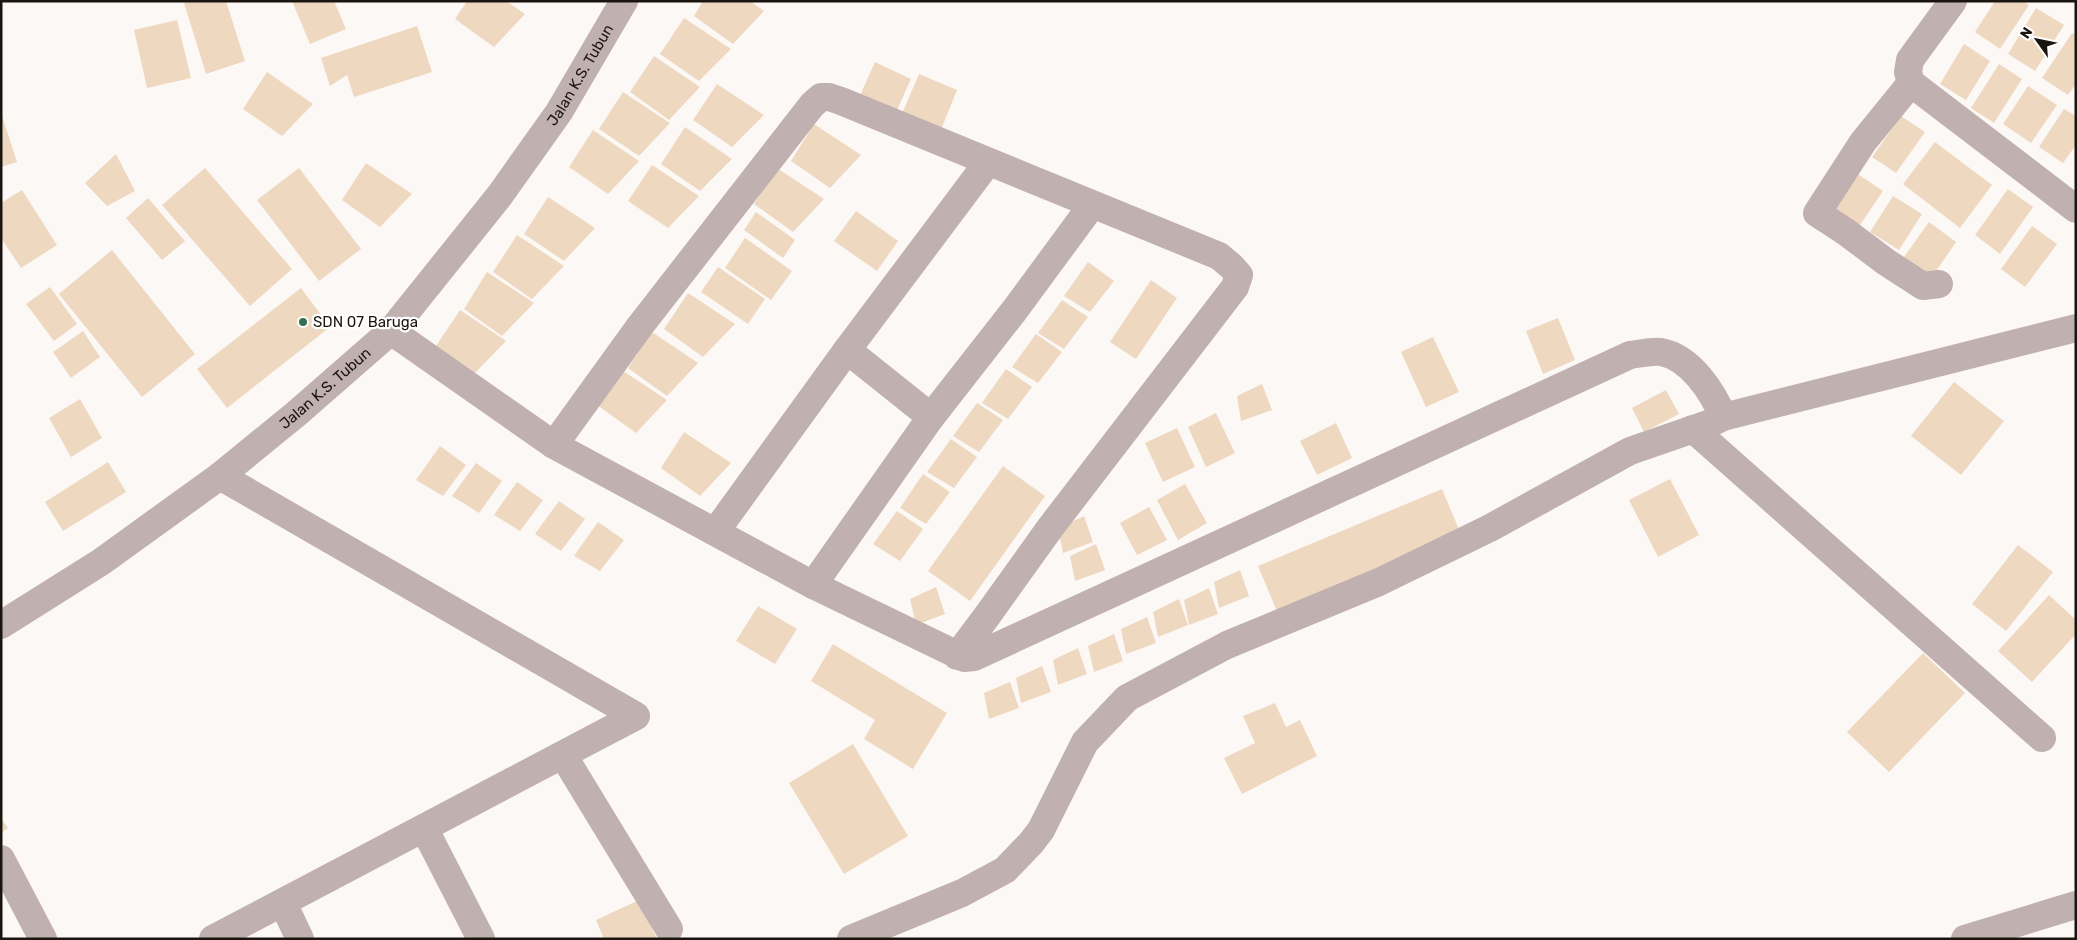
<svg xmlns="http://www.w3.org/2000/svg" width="2077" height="940" viewBox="0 0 2077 940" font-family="Rubik,sans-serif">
<rect width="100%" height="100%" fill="#fcf8f6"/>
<!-- building -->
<path fill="#efd8c0" d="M190 1H226L245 61 206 74 184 3Z
M292 1H334L346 29 310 44Z
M467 1H506L525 14 494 47 455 19Z
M703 1H750L764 11 733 44 694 16Z
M1995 1H2023L2029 5 2000 49 1975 32Z
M2036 8 2064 25 2035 71 2008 54Z
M684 18 731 49 699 81 660 54Z
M177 20 191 78 147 88 134 30Z
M417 26 432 72 354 97 347 75 330 86 321 58Z
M2072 33 2076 35V84L2068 95 2042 78Z
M1964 44 1990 61 1966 100 1940 84Z
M654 56 700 87 669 120 630 92Z
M875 62 911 79 893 119 857 102Z
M1999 64 2022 79 1994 123 1971 108Z
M267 72 313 104 282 136 243 109Z
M919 74 957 90 940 132 901 116Z
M717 84 764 115 732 147 693 120Z
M2028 86 2057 105 2031 143 2003 124Z
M623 92 670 123 639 156 599 129Z
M2064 109 2076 116V145L2063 163 2039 147Z
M1 113 17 162 1 167Z
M1901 116 1925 132 1896 173 1872 157Z
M814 124 861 155 830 188 791 161Z
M685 127 732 159 700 191 661 164Z
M593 130 639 161 608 194 569 167Z
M1935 142 1992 185 1960 228 1903 184Z
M116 154 135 191 107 206 85 183Z
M366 163 412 194 380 227 342 200Z
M652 165 699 196 668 228 628 201Z
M205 168 292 269 250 306 162 205Z
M299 168 361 249 319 281 257 200Z
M777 168 824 199 793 232 754 204Z
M1856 173 1883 191 1858 228 1832 210Z
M2008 189 2033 207 2000 254 1975 235Z
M22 190 57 245 21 268 1 238V203Z
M1893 196 1922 214 1899 250 1870 232Z
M548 197 595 228 564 261 524 234Z
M148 198 185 241 162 260 126 218Z
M856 211 898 241 877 271 834 241Z
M756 212 795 240 783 258 744 230Z
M1929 222 1956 242 1932 277 1904 257Z
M2032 226 2057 244 2025 287 2001 269Z
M517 235 564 266 532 299 493 272Z
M745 238 792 271 771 300 725 268Z
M112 250 195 354 142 397 59 294Z
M1088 262 1114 281 1090 312 1064 296Z
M718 267 765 299 748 324 701 292Z
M487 272 534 303 502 336 464 309Z
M1151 280 1177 298 1136 359 1110 342Z
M50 287 77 324 54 341 26 304Z
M301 288 330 327 227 408 197 369Z
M688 293 735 324 703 357 664 329Z
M1062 300 1088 317 1064 349 1038 333Z
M460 310 506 341 475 373 436 346Z
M1558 318 1575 360 1543 374 1526 331Z
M83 331 100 357 71 378 53 352Z
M652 332 698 363 667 396 628 368Z
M1036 334 1062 352 1038 383 1012 367Z
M1433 337 1459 392 1426 407 1401 352Z
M620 369 667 400 636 433 597 405Z
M1006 369 1032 387 1008 419 982 403Z
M1954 382 2004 421 1961 475 1911 436Z
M1262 384 1272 410 1241 421 1237 396Z
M1666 390 1679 414 1644 432 1632 408Z
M80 399 102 438 71 457 49 418Z
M977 403 1003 420 979 452 953 436Z
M1216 413 1235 453 1206 467 1188 427Z
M1336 423 1352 458 1317 475 1300 441Z
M1177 428 1195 467 1163 482 1145 443Z
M684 432 731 463 700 496 661 468Z
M951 439 977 457 954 488 927 472Z
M440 446 466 465 443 496 416 480Z
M108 462 126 492 63 531 45 502Z
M476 463 502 481 479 513 452 496Z
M1003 466 1045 496 970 601 928 571Z
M923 474 950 492 926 524 900 508Z
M1670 479 1699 535 1658 557 1629 500Z
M517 482 543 500 520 531 494 515Z
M1185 484 1207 523 1178 540 1157 500Z
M1442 489 1463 539 1279 616 1258 566Z
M559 501 585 519 561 551 535 534Z
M1149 507 1167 540 1137 555 1120 523Z
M897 511 923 529 900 561 873 544Z
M1084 516 1093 542 1063 553 1058 528Z
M598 522 624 540 600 571 574 556Z
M1096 544 1105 570 1075 581 1070 556Z
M2018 545 2053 572 2006 631 1972 604Z
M1240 570 1249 596 1219 608 1214 582Z
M936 587 945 614 916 625 910 599Z
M1209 588 1218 614 1189 625 1184 600Z
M2049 595 2076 620V634L2032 682 1998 651Z
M1179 599 1188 625 1158 637 1153 612Z
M758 606 797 629 775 664 736 641Z
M1147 617 1156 643 1126 654 1121 629Z
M1114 634 1123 661 1094 672 1088 646Z
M833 644 947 713 913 769 864 739 875 720 811 681Z
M1078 648 1087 674 1058 685 1053 660Z
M1923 653 1965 693 1889 772 1847 732Z
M1042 666 1051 692 1021 703 1016 678Z
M1010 682 1019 708 989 719 984 693Z
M1275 703 1286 727 1300 720 1317 756 1242 794 1224 758 1255 743 1243 716Z
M853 744 908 836 844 874 789 783Z
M1 818 8 828 1 833Z
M639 900 657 939H604L596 920Z"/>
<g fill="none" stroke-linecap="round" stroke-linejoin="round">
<!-- minor -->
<g stroke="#c0b0af" stroke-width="28">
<path d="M1953 1 1910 60 1908 72 1911 83 2076 209"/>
<path d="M1911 83 1863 142 1817 213 1846 232 1886 262 1923 286 1939 284"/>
<path d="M391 331 554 445 813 585 964 658 974 657 1630 355C1639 354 1651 351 1661 352 1690 357 1713 392 1723 417L1711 423 1630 451 1490 528 1379 582 1227 645 1127 698 1085 742 1041 830 1031 843 1005 870 962 893 851 939"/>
<path d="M847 350 931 417"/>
<path d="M1723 417 2076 328"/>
<path d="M1693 429 2042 738"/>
<path d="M554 445 640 326 812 105 821 97H829L841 101 1219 256 1231 266 1239 275 1235 287 1050 528 987 616 957 656"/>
<path d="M716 531 847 350 988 162"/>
<path d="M813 585 931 417 1014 311 1092 205"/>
<path id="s1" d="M1 625 101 562 220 476 296 414 391 331 500 195 559 112 624 1"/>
<path d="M563 755 669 929"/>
<path d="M424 828 481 939"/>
<path d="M1 859 43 939"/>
<path d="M283 903 300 939"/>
<path d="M213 939 636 716 220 476"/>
<path d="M1965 939 2076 905"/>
</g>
</g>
<!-- markers -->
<circle fill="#366f58" stroke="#fff" stroke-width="2" cx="303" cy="322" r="5"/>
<g text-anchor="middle" stroke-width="4.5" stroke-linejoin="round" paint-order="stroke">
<!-- street labels -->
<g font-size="15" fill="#1b1510" stroke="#fff">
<text dy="5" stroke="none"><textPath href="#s1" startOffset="808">Jalan K.S. Tubun</textPath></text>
<text dy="5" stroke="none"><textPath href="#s1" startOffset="402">Jalan K.S. Tubun</textPath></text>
</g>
<!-- poi labels -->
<g font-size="15" fill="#1b1510" stroke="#fff" text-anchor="start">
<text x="313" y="327">SDN 07 Baruga</text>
</g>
</g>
<!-- border -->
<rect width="2077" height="940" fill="none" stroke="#1b1510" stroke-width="5"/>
<!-- north arrow -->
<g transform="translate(2037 40) rotate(303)" stroke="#ffffff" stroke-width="4" paint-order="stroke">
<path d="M0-4L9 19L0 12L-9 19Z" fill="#1b1510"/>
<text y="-8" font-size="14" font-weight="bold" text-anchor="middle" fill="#1b1510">N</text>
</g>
</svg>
